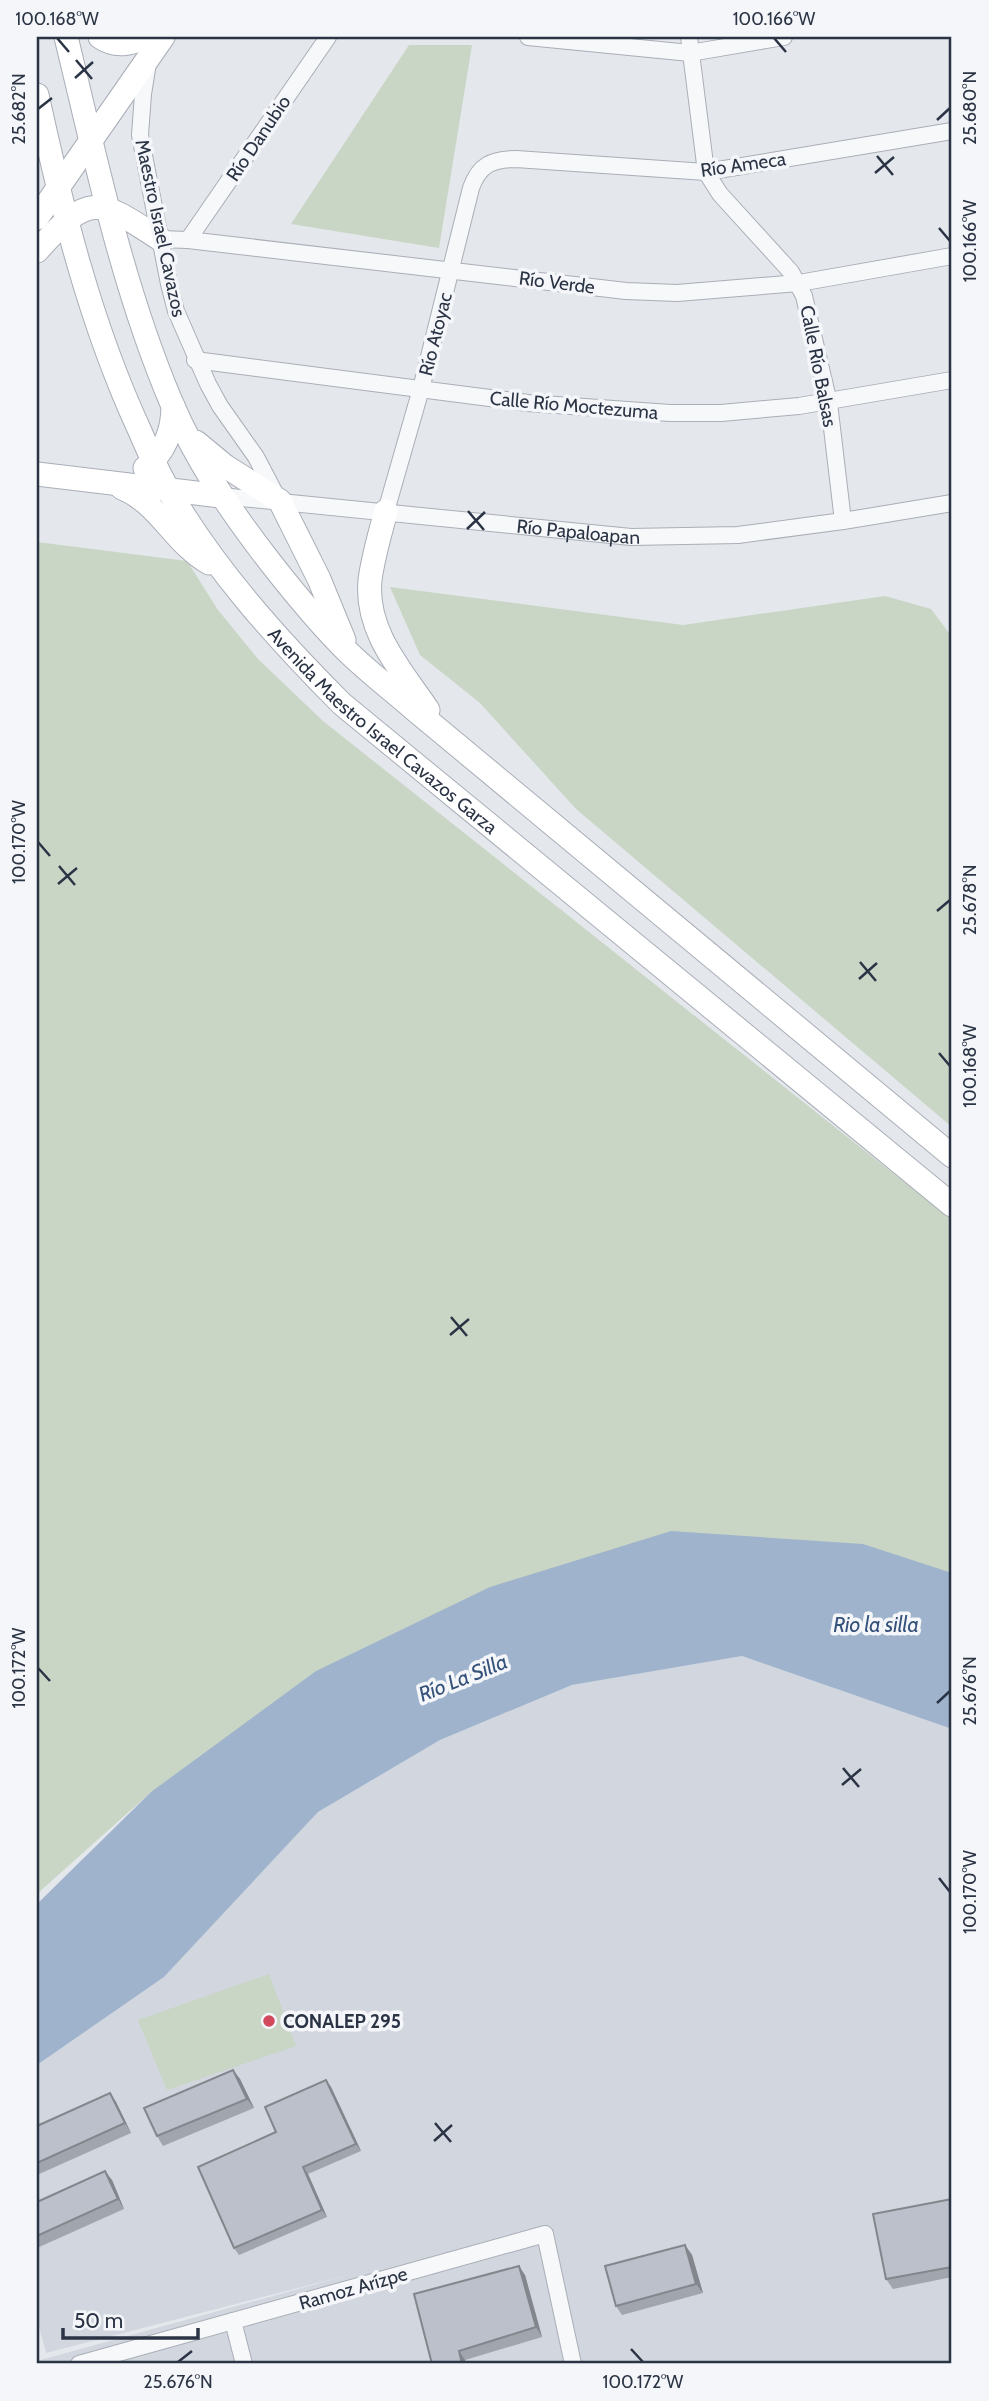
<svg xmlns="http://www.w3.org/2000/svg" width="989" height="2401" viewBox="0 0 989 2401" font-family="Cabin,sans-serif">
<rect width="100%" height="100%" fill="#e4e7ec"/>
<!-- built -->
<path fill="#d2d6de" d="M742 1656 952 1729V2364H37V2361L356 2273 46 2353 37 2319V2065L164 1977 318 1812 440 1740 572 1685Z"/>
<!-- green -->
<path fill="#c9d6c5" d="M409 45H472L439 248 291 224Z
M37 542 187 561 218 610 258 659 323 721 952 1220V1631L788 1572 151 1792 37 1894Z
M390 587 683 625 885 596 931 609 952 637V1127L576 809 480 703 420 655Z
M269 1974 296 2046 167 2090 138 2020Z"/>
<!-- water -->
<path fill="#9fb4cc" d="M671 1531 863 1544 952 1573V1729L742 1656 572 1685 440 1740 318 1812 164 1977 37 2065V1904L151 1792 316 1671 490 1587Z"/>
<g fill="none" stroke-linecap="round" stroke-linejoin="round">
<!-- street casing -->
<g stroke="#a9aeb7" stroke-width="18">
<g id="street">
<path d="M528 37 690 53 784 37"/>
<path d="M689 37 706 172 720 194 791 272 804 296 829 403 843 521"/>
<path d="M148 63 143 94 140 135 169 284 176 311 208 384 220 406 256 457 278 499"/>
<path d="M160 239 188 240 626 291 677 293 799 283 952 256"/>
<path d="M188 240 328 37"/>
<path d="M195 360 528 403 670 413H721L799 406 952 380"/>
<path id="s1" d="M221 496 631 537 738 535 843 521 952 503"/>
<path d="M386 511 421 389 471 188C479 165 492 159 516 159L706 172 952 131"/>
<path d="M233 2321 244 2364"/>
<path d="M79 2364 545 2234 573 2364"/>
</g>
</g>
<!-- secondary casing -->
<g stroke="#a9aeb7" stroke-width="25">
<g id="secondary">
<path d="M66 37C96 160 122 287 172 404 197 462 232 513 270 562 295 594 321 626 350 654 371 674 393 691 415 710L952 1156"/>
<path d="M100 37C116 48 130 44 147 37"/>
<path id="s2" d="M37 95C62 209 90 323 139 429 148 450 157 471 169 491 215 570 278 640 342 704L952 1205"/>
<path d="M37 218 163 37"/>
<path d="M37 251C90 192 97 198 160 239"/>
<path d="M196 442 225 466 280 501 319 579 344 640"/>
<path d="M145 468C165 452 173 431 173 406"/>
<path d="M37 474 221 496"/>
<path d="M122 488C159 503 174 543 209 563"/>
<path d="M386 511C380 534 373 557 370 580 365 631 401 670 428 710"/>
</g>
</g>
<!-- street -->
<use href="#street" stroke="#f7f8fa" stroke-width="16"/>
<!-- secondary -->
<use href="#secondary" stroke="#fff" stroke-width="23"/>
</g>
<!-- wall -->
<path fill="#a1a5ae" d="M233 2070 240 2079 254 2108 163 2146 157 2136Z
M326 2080 331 2087 361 2151 308 2174 327 2217 239 2255 234 2248 276 2132Z
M116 2102 131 2133 37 2175V2126Z
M112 2180 124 2209 37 2248V2202Z
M952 2199V2277L893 2289 886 2279Z
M685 2245 692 2255 703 2293 622 2315 616 2306Z
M525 2275 542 2337 465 2360 466 2364H432Z"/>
<!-- shaded-wall -->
<path fill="#83868d" d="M233 2070 240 2079 254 2108 247 2099Z
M326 2080 331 2087 361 2151 356 2144Z
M110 2093 116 2102 131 2133 125 2123Z
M303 2167 308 2174 327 2217 322 2210Z
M105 2171 112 2180 124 2209 118 2199Z
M685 2245 692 2255 703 2293 696 2284Z
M519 2266 525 2275 542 2337 536 2327Z
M459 2351 465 2360 466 2364H462Z"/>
<!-- building -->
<path fill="#bbc0ca" stroke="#83868d" stroke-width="2" d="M233 2070 247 2099 157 2136 144 2108Z
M326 2080 356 2144 303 2167 322 2210 234 2248 198 2167 276 2132 265 2107Z
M110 2093 125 2123 37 2163V2126Z
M105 2171 118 2199 37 2236V2202Z
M952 2199V2267L886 2279 873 2214Z
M685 2245 696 2284 616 2306 605 2266Z
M519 2266 536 2327 459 2351 462 2364H432L414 2294Z"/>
<!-- ticks -->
<path fill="none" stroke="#2b3445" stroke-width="2.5" d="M57 38 69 52M774 38 786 52M76 60 92 79M75 78 93 62M38 109 52 98M937 120 950 108M877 156 893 175M875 173 894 157M939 228 950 241M468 511 484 530M467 529 485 512M38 842 50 856M59 866 75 885M58 884 77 868M937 911 950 900M860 962 876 981M859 979 877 963M939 1053 950 1066M451 1317 467 1336M450 1335 469 1319M38 1668 50 1681M937 1703 950 1691M843 1768 859 1787M842 1785 861 1769M939 1878 950 1892M435 2123 451 2142M434 2141 452 2125M631 2349 643 2362M178 2362 192 2351"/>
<!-- markers -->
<circle fill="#d1495b" stroke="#f4f6f9" stroke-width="2.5" cx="269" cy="2021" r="7"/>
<g text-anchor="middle" stroke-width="7" stroke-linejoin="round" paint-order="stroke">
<!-- street labels -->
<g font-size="19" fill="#2b3445" stroke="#f4f6f9">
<text transform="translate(258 138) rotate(-56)" y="7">Río Danubio</text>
<text transform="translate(743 164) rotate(-8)" y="7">Río Ameca</text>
<text transform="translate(161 228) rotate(78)" y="7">Maestro Israel Cavazos</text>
<text transform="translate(557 282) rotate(7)" y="7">Río Verde</text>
<text transform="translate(435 334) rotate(-76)" y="7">Río Atoyac</text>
<text transform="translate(819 366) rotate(79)" y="7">Calle Río Balsas</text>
<text transform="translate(574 405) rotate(5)" y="7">Calle Río Moctezuma</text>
<text dy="7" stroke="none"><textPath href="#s1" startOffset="359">Río Papaloapan</textPath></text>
<text dy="7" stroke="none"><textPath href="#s2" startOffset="742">Avenida Maestro Israel Cavazos Garza</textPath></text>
<text transform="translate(353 2288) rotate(-16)" y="7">Ramoz Arízpe</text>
</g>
<!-- poi labels -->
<g font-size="19" font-weight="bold" fill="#2b3445" stroke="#f4f6f9" text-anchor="start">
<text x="283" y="2028">CONALEP 295</text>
</g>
<!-- water labels -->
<g font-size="21" font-style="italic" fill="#34527a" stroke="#f4f6f9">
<text x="876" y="1632">Rio la silla</text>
<text transform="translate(463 1678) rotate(-22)" y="7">Río La Silla</text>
</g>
</g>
<!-- border -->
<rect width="989" height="2401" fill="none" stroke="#f4f6f9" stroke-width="77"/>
<!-- scale -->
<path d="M63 2328v10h135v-10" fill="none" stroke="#2b3445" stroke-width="3.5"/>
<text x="74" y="2328" font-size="21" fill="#2b3445" stroke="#f4f6f9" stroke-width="5" paint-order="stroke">50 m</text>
<rect x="38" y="38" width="912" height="2324" fill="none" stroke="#2b3445" stroke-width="2.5"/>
<g font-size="18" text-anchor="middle" fill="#2b3445">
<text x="57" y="25">100.168°W</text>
<text x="774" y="25">100.166°W</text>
<text transform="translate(970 108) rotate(-90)" y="6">25.680°N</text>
<text transform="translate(19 109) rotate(-90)" y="6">25.682°N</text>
<text transform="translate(970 241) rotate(-90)" y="6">100.166°W</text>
<text transform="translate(19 842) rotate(-90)" y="6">100.170°W</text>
<text transform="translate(970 900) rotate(-90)" y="6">25.678°N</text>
<text transform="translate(970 1066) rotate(-90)" y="6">100.168°W</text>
<text transform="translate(19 1668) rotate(-90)" y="6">100.172°W</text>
<text transform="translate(970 1691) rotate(-90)" y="6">25.676°N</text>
<text transform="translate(970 1892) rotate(-90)" y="6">100.170°W</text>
<text x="178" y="2388">25.676°N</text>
<text x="643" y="2388">100.172°W</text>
</g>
</svg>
